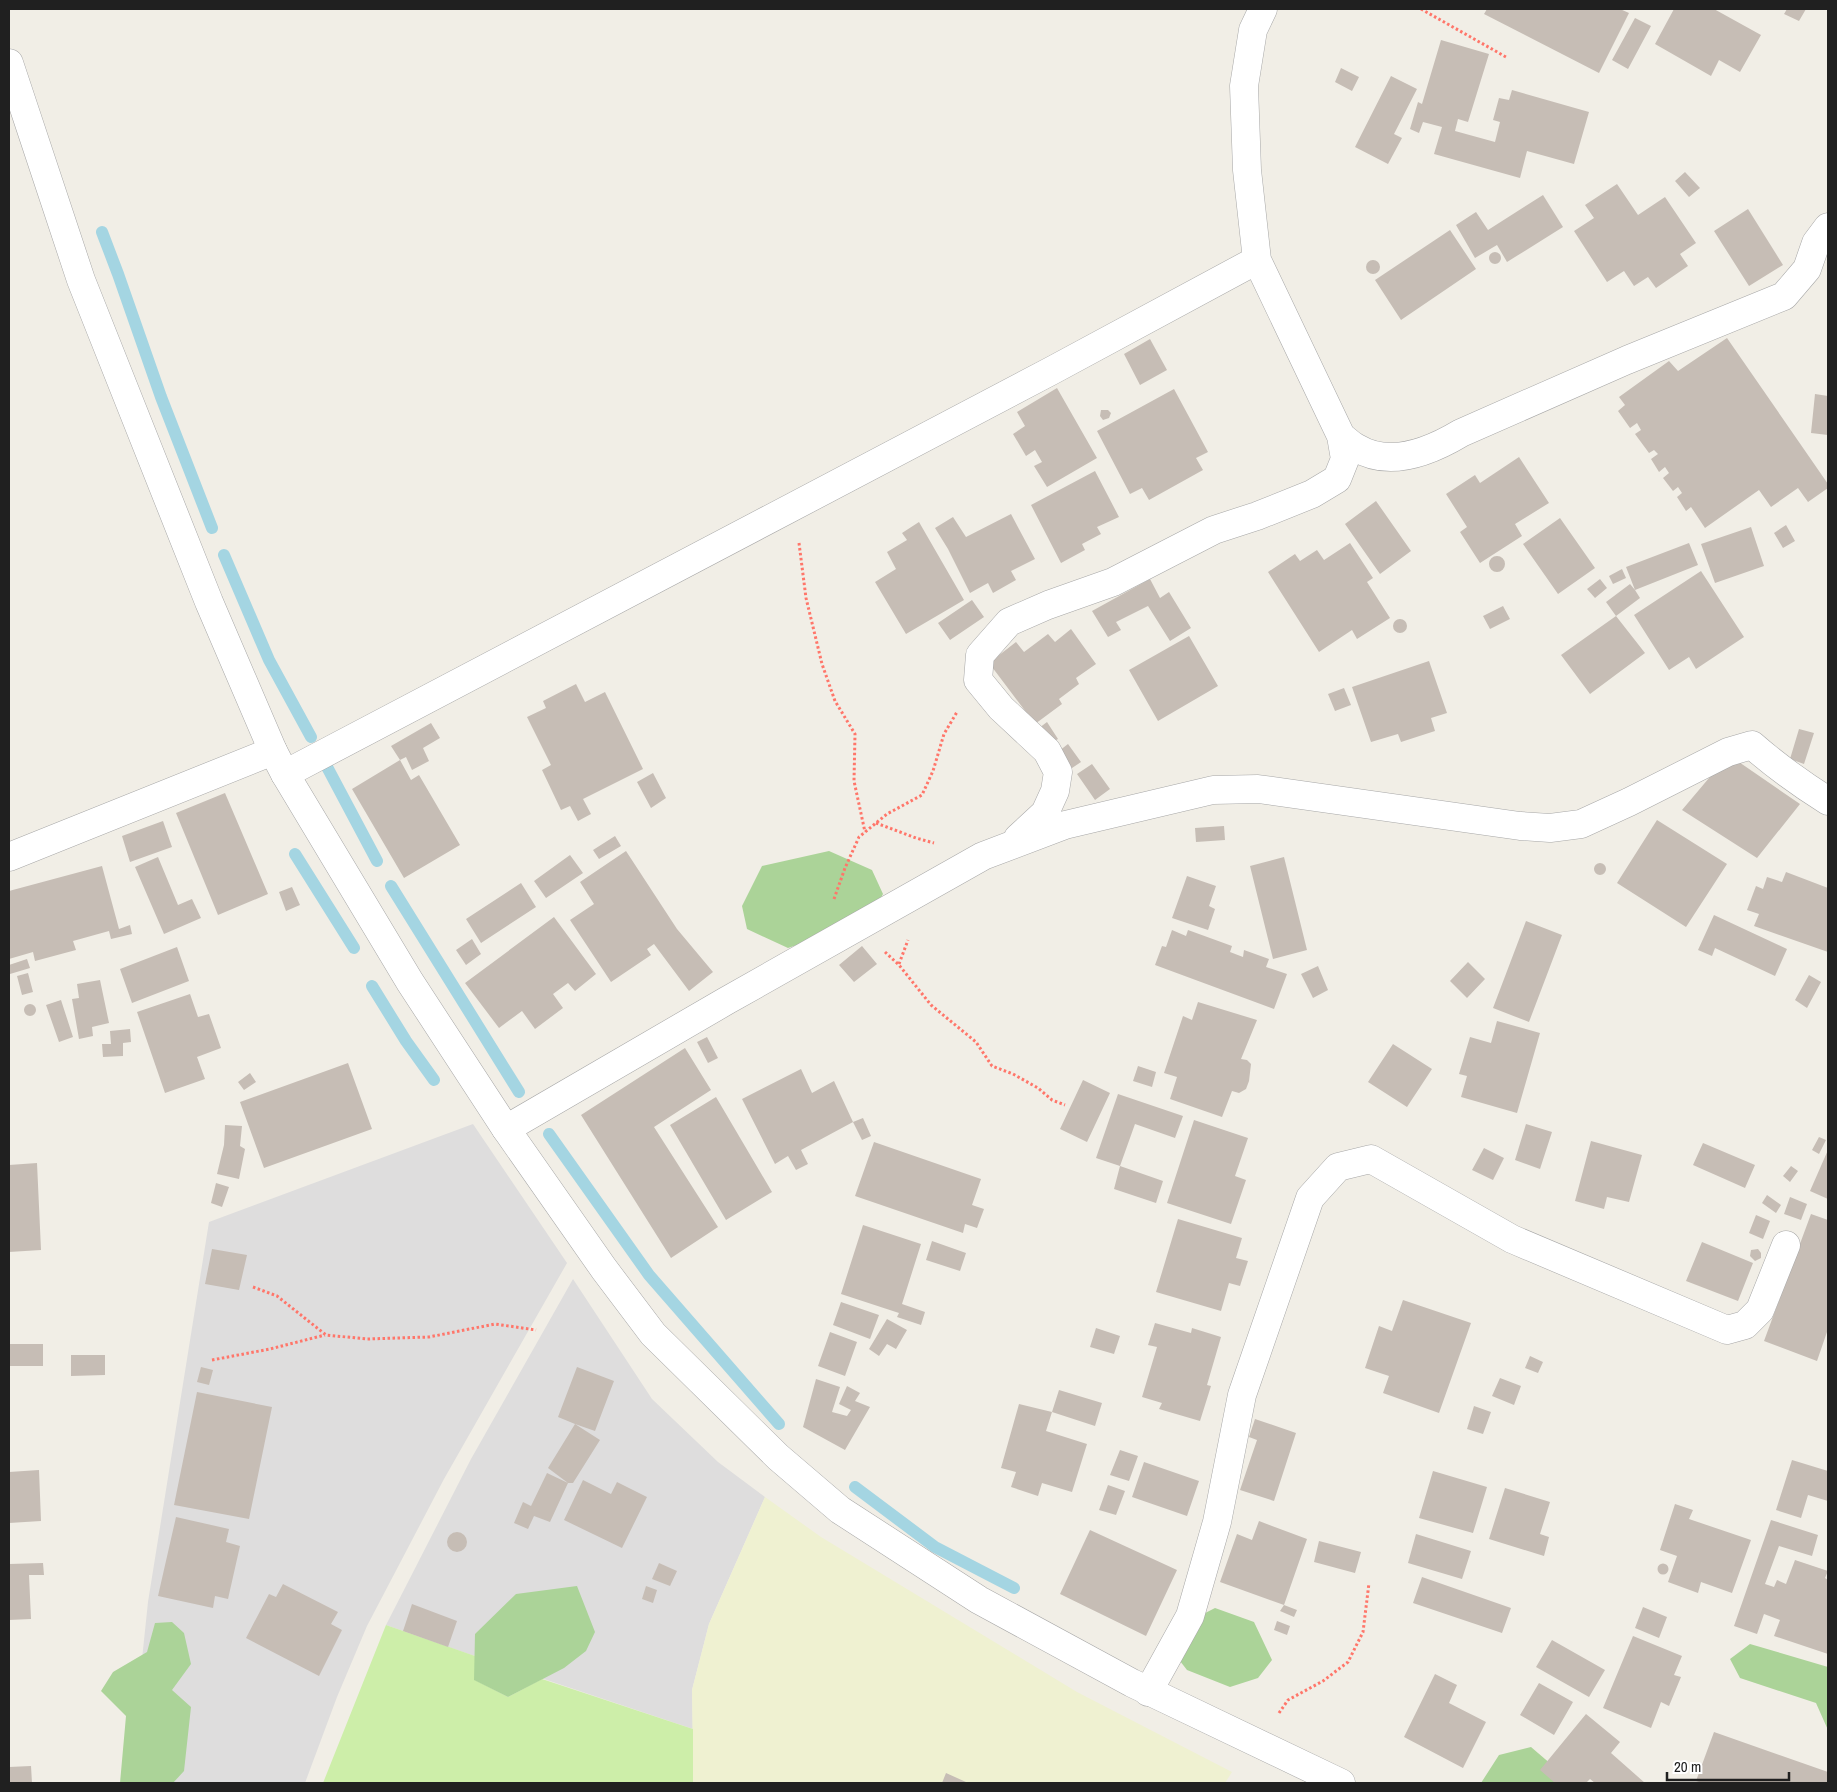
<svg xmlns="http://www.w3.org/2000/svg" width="1837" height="1792" viewBox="0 0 1837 1792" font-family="'Archivo Narrow',sans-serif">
<rect width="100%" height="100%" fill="#f1eee6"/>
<!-- residential -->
<path fill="#dedddd" d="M473 1124 567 1263 444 1479 367 1626 337 1697 305 1783H129L148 1602 209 1222Z
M573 1279 652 1399 718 1462 765 1497 709 1624 692 1690 693 1729 448 1647 386 1625 471 1459Z"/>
<!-- farmland -->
<path fill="#eff1d1" d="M765 1497 821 1537 1077 1692 1232 1772 1225 1783H693L692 1690 709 1624Z"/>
<!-- grass -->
<path fill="#cdeea9" d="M386 1625 475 1656V1680L508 1697 542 1679 693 1729V1783H323Z"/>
<!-- forest -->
<path fill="#abd398" d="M829 851 872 870 883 894C868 926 819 938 788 948L747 929 742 906 762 866Z
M577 1586 595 1632 586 1651 564 1668 508 1697 474 1680 475 1634 516 1594Z
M1215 1608 1254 1622 1272 1660 1258 1678 1230 1687 1187 1670 1166 1643 1174 1629Z
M172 1622 184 1633 191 1664 172 1690 191 1707 184 1771 173 1783H120L126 1716 101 1691 113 1672 147 1652 155 1623Z
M1750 1644 1828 1667V1730L1816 1703 1740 1678 1730 1659Z
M1531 1747 1552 1765 1558 1783H1481L1499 1755Z"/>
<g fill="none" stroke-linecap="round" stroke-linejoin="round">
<!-- stream -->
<path stroke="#a4d5e2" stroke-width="12" d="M102 232 118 274 161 397 212 528
M224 555 269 660 311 737
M326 765 377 861
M295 854 354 948
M391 886 519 1092
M372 986 406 1041 434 1080
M549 1134 649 1275 779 1424
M855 1487 935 1547 1014 1588"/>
</g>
<!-- building -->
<path fill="#c6bdb5" d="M1487 9H1620L1629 13 1599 73 1484 14Z
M1674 9H1714L1761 35 1740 72 1719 60 1711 76 1655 44Z
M1787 9H1806L1799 21 1784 14Z
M1635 18 1651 26 1628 69 1612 60Z
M1441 40 1489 54 1468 122 1458 119 1455 131 1495 142 1500 122 1493 120 1499 98 1509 100 1512 90 1589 112 1574 164 1527 151 1520 178 1434 154 1442 127 1423 122 1419 133 1410 129 1418 102 1422 104Z
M1341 68 1359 77 1352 91 1335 82Z
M1391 76 1417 89 1394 134 1402 138 1388 164 1355 147Z
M1685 172 1700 188 1689 197 1675 181Z
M1617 184 1638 215 1665 197 1696 243 1680 254 1688 266 1656 288 1648 277 1634 286 1624 271 1607 282 1574 231 1594 218 1585 205Z
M1543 195 1563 227 1507 262 1497 245 1475 258 1456 225 1476 212 1488 230Z
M1748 209 1783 265 1749 286 1714 231Z
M1450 230 1476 269 1401 320 1375 280Z
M1489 258a6 6 0 1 1 12 0a6 6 0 1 1-12 0Z
M1366 267a7 7 0 1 1 14 0a7 7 0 1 1-14 0Z
M1727 338 1828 484V488L1808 502 1798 488 1771 507 1759 490 1705 528 1691 507 1686 511 1677 497 1682 493 1678 487 1673 491 1663 478 1669 473 1665 467 1659 472 1651 459 1658 454 1654 450 1649 453 1635 434 1641 430 1637 423 1630 428 1618 411 1625 405 1619 397 1669 361 1678 371Z
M1150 339 1167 370 1140 385 1124 354Z
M1057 388 1097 458 1047 487 1034 466 1042 462 1035 450 1026 456 1013 434 1025 426 1017 412Z
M1174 389 1208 452 1196 458 1203 470 1149 500 1142 488 1130 494 1097 431Z
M1815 394 1828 396V435L1811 433Z
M1101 410H1108L1111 413 1109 418 1103 420 1100 416Z
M1519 457 1549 503 1515 524 1522 536 1480 563 1460 532 1467 527 1446 494 1475 475 1480 483Z
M1095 471 1119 517 1097 527 1101 534 1082 544 1085 550 1061 563 1031 505Z
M1376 501 1411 551 1380 574 1345 524Z
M1011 514 1035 559 1011 571 1016 580 993 593 988 583 970 593 948 549 935 528 953 517 966 537Z
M1560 518 1595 568 1558 594 1523 544Z
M919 522 964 600 906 634 875 582 896 569 887 552 907 540 902 533Z
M1786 525 1795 541 1783 548 1774 533Z
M1751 527 1764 566 1715 583 1701 544Z
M1350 543 1373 578 1367 582 1390 618 1357 639 1352 630 1319 652 1268 572 1295 554 1300 561 1317 550 1324 560Z
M1689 543 1698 565 1635 590 1640 598 1616 616 1606 602 1630 584 1635 590 1626 567Z
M1489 564a8 8 0 1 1 16 0a8 8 0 1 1-16 0Z
M1622 569 1626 578 1613 584 1609 576Z
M1701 571 1744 637 1696 669 1689 657 1669 670 1634 615Z
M1150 579 1160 598 1169 592 1191 628 1170 641 1148 606 1116 622 1121 630 1108 637 1092 611Z
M1600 579 1607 588 1595 598 1587 589Z
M972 600 984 617 950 640 938 623Z
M1503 606 1510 619 1490 629 1483 616Z
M1616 616 1645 653 1590 694 1561 655Z
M1393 626a7 7 0 1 1 14 0a7 7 0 1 1-14 0Z
M1071 629 1096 664 1076 678 1079 684 1059 699 1062 704 1035 724 989 663 1016 642 1024 652 1048 634 1055 642Z
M1189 636 1218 686 1158 721 1129 670Z
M1429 661 1447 713 1431 718 1435 731 1401 742 1398 734 1371 742 1352 687Z
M576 684 585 702 605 692 643 769 583 799 591 814 578 821 570 806 561 810 542 770 551 765 527 717 546 708 543 701Z
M1344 688 1351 705 1335 711 1328 694Z
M1047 722 1058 739 1049 744 1039 728Z
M431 723 440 738 423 748 429 761 412 770 406 757 400 760 411 780 419 775 460 845 404 878 352 789 400 760 391 746Z
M1799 729 1814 733 1804 764 1790 759Z
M1068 744 1081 762 1072 768 1059 751Z
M1736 760 1800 804 1757 858 1682 810 1720 765Z
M1092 764 1110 789 1095 800 1077 774Z
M653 773 666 798 651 808 637 782Z
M225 793 268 894 218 915 176 813Z
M1657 820 1727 864 1686 927 1617 883Z
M163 821 172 847 130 862 122 836Z
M1224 826 1225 840 1196 842 1195 828Z
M615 836 621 846 599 859 593 850Z
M626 851 677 929 713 972 689 991 654 944 647 949 651 955 611 982 570 920 594 904 580 882Z
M570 855 583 873 546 898 534 881Z
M158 857 178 905 192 899 201 918 164 934 135 867Z
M1284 857 1307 950 1273 959 1250 866Z
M1594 869a6 6 0 1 1 12 0a6 6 0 1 1-12 0Z
M102 866 119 929 130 925 132 934 111 939 109 931 73 941 76 950 35 961 33 952 9 959V891Z
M1786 872 1828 888 1827 899H1828V952L1754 926 1759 914 1747 910 1756 886 1763 889 1767 877 1782 882Z
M1187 876 1216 886 1209 906 1215 909 1208 930 1172 918Z
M521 883 536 907 481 943 466 919Z
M292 887 300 905 286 911 279 892Z
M1714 915 1787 949 1775 976 1715 948 1712 956 1698 950Z
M554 917 596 974 575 991 568 983 553 994 563 1008 535 1029 522 1011 499 1028 465 983Z
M1526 921 1562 935 1529 1022 1493 1008Z
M1172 930 1186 936 1188 930 1232 946 1230 952 1243 957 1244 950 1269 959 1266 967 1287 974 1274 1009 1155 965 1162 946 1166 947Z
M472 939 481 954 466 965 456 950Z
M862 946 877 964 854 982 839 965Z
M177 947 189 981 132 1003 120 969Z
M27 959 30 968 10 974 9 965Z
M1468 962 1485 979 1467 998 1450 981Z
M1318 966 1328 990 1313 998 1301 974Z
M28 973 33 992 22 995 17 976Z
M1809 975 1821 982 1807 1008 1795 1000Z
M100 980 109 1023 92 1027 93 1036 79 1039 72 999 79 998 77 984Z
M190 994 198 1017 209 1014 221 1048 197 1057 205 1079 165 1093 137 1012Z
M61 1000 73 1037 59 1042 46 1005Z
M1198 1002 1257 1020 1241 1059 1247 1060 1251 1064 1249 1081 1246 1089 1239 1093 1232 1091 1222 1117 1170 1099 1177 1077 1164 1073 1183 1016 1192 1020Z
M24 1010a6 6 0 1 1 12 0a6 6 0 1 1-12 0Z
M1497 1021 1540 1033 1517 1113 1461 1097 1467 1076 1459 1074 1470 1037 1491 1043Z
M130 1029 131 1042 123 1043V1056L103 1057 102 1044H111L110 1031Z
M707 1037 718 1058 708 1063 697 1042Z
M1393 1044 1432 1069 1407 1107 1368 1082Z
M685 1048 711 1090 654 1127 718 1227 671 1258 581 1115Z
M348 1063 372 1129 264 1168 240 1102Z
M1138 1066 1156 1072 1152 1087 1133 1081Z
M801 1069 812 1093 834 1081 853 1122 863 1118 871 1136 862 1140 853 1122 801 1150 808 1164 796 1170 788 1156 775 1164 742 1099Z
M250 1073 256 1082 244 1090 238 1082Z
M1083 1080 1110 1093 1087 1142 1060 1129Z
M1118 1094 1183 1116 1175 1138 1135 1124 1120 1166 1163 1181 1156 1203 1114 1189 1120 1166 1096 1158Z
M716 1097 772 1192 726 1220 670 1125Z
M1194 1120 1248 1138 1235 1176 1246 1180 1231 1224 1167 1203Z
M1526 1124 1552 1132 1540 1169 1515 1160Z
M225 1125 242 1126 240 1146 245 1149 239 1179 217 1174 224 1145Z
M1819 1137 1826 1140 1819 1154 1812 1150Z
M1591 1141 1642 1155 1629 1202 1607 1197 1604 1209 1575 1201Z
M874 1142 981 1179 972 1205 984 1209 977 1228 965 1224 963 1233 855 1196Z
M1703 1143 1755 1165 1745 1188 1693 1165Z
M1484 1148 1504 1158 1493 1180 1472 1170Z
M1828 1150V1199L1810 1191Z
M37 1163 41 1250 9 1252V1165Z
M1791 1166 1798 1171 1790 1182 1783 1176Z
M216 1183 229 1187 222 1207 211 1203Z
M1767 1195 1781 1205 1776 1213 1762 1203Z
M1790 1197 1807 1204 1801 1220 1784 1214Z
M1811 1214 1828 1220V1329L1817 1361 1764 1341Z
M1756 1215 1770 1221 1763 1239 1749 1233Z
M1178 1219 1242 1238 1236 1258 1248 1261 1240 1286 1229 1283 1221 1311 1156 1292Z
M863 1225 921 1244 902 1304 925 1312 921 1325 897 1317 899 1313 841 1294Z
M932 1241 966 1253 960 1271 926 1260Z
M1702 1242 1753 1263 1738 1301 1686 1281Z
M212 1249 247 1255 239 1290 205 1284Z
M1758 1249 1761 1253V1258L1755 1261 1750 1256 1751 1250Z
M1403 1300 1471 1323 1439 1413 1383 1393 1389 1376 1365 1368 1379 1326 1392 1331Z
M841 1302 879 1315 870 1339 833 1325Z
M887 1319 907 1330 896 1349 887 1344 879 1356 869 1349Z
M1155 1323 1191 1333 1192 1328 1221 1337 1207 1385 1211 1386 1200 1421 1159 1409 1162 1403 1142 1397 1157 1347 1148 1345Z
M1096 1328 1120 1336 1114 1354 1090 1347Z
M830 1332 857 1342 845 1376 818 1366Z
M9 1344H43V1366H9Z
M71 1355H105V1375L71 1376Z
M1530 1356 1543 1362 1538 1373 1525 1368Z
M201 1367 213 1370 209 1385 197 1382Z
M577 1367 614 1381 595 1431 575 1424 600 1440 573 1483H568L548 1468 575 1424 558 1417Z
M1500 1378 1521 1386 1514 1405 1492 1396Z
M816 1379 840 1387 832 1412 847 1416 851 1410 839 1404 847 1386 860 1393 855 1401 870 1407 845 1450 803 1427Z
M1059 1390 1102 1403 1095 1426 1052 1412Z
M197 1392 272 1407 249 1519 174 1505Z
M1019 1404 1052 1412 1046 1431 1087 1444 1072 1492 1042 1483 1038 1496 1011 1487 1016 1472 1001 1468Z
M1474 1406 1491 1412 1483 1434 1467 1429Z
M1255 1419 1296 1433 1274 1501 1240 1490 1257 1440 1249 1437Z
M1120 1450 1138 1456 1129 1481 1110 1475Z
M1792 1460 1828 1471V1501L1808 1495 1801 1518 1776 1510Z
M1144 1462 1199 1481 1187 1516 1132 1497Z
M39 1470 41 1521 9 1523V1472Z
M1433 1471 1487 1487 1473 1533 1419 1518Z
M547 1473 568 1483 550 1522 534 1516 528 1529 514 1523 523 1502 531 1506Z
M583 1480 611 1494 617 1482 647 1497 622 1548 564 1520Z
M1108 1485 1125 1491 1116 1515 1099 1510Z
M1505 1488 1550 1502 1540 1534 1549 1537 1544 1556 1489 1539Z
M1675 1504 1693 1510 1689 1519 1751 1540 1732 1593 1701 1582 1698 1593 1668 1582 1677 1556 1660 1550Z
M176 1517 229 1529 226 1542 240 1546 228 1599 215 1596 213 1608 158 1596Z
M1771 1520 1818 1535 1812 1556 1779 1546 1765 1584 1774 1587 1777 1580 1786 1584 1795 1560 1828 1571 1825 1578 1828 1580V1654L1774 1636 1780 1620 1764 1614 1757 1634 1734 1626Z
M1259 1521 1307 1539 1284 1605 1220 1582 1237 1534 1252 1540Z
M1090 1530 1177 1570 1146 1636 1060 1594Z
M447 1542a10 10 0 1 1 20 0a10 10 0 1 1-20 0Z
M1416 1534 1471 1551 1462 1579 1408 1563Z
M1319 1541 1361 1552 1355 1573 1314 1562Z
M43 1563 44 1575H29L31 1619 9 1620V1564Z
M659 1563 677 1571 670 1586 652 1579Z
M1657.5 1569a5.5 5.5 0 1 1 11 0a5.5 5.5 0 1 1-11 0Z
M1422 1577 1511 1608 1502 1633 1413 1603Z
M283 1584 338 1612 331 1624 342 1630 319 1676 246 1638 269 1594 276 1597Z
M646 1586 657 1590 653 1603 642 1599Z
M412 1604 457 1621 448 1647 403 1631Z
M1284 1605 1297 1610 1294 1617 1280 1611Z
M1643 1607 1667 1617 1659 1638 1635 1628Z
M1277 1621 1290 1626 1287 1635 1274 1630Z
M1633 1636 1682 1656 1674 1675 1681 1677 1669 1706 1661 1702 1651 1728 1603 1708Z
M1552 1640 1605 1670 1589 1697 1536 1667Z
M1435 1674 1457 1685 1449 1703 1486 1722 1463 1768 1404 1737Z
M1539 1683 1573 1702 1554 1735 1520 1715Z
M1586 1714 1620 1742 1611 1753 1645 1783H1595L1590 1779 1586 1783H1555L1540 1770Z
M1714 1732 1828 1772V1783H1702L1696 1781Z
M31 1766 32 1783H9V1767Z
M946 1773 966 1782V1783H942Z"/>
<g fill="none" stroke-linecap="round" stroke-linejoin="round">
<!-- minor casing -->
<g stroke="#a7a7a7" stroke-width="29">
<path id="minor" d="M1263 9 1253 30 1244 86 1247 170 1257 260 1341 436C1346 440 1351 445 1357 448 1390 468 1431 451 1461 433L1627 360 1784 296 1807 269 1816 243 1828 227
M285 774 1051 371 1257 260
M1018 838 1045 813 1055 791 1058 772 1047 751 1001 708 978 680 980 655 1009 622 1048 605 1113 582 1214 530 1257 516 1312 494 1337 479 1345 459 1341 436
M9 857 273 751
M506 1129 726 1001 983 856 1065 825 1213 790 1258 789 1520 826 1550 828 1581 824 1629 802 1728 752 1752 745C1776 766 1801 784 1828 801
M1148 1692 1190 1616 1217 1522 1242 1395 1310 1198 1338 1167 1371 1159 1512 1239 1727 1330 1745 1325 1760 1310 1786 1245"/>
</g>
<!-- tertiary casing -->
<g stroke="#a7a7a7" stroke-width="29">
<path id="tertiary" d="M9 63 81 280 209 602 273 751 285 774 410 982 506 1129 604 1269 653 1334 778 1457 840 1510 979 1600 1132 1683 1341 1783"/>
</g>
<!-- path -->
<path stroke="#ff766a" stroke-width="3" stroke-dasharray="2.5 2.5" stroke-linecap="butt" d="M1421 9 1506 57
M799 543 806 598 822 664 835 701 855 734 854 781 865 832
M876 823 916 838 934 843
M834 899 845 868 859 837 887 814 922 795 933 771 944 734 957 712
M885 952 899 965 931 1005 976 1042 992 1066 1013 1074 1038 1088 1052 1100 1065 1105
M899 964 908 940
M253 1287 277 1296 326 1335 367 1339 429 1337 495 1324 536 1330
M212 1360 270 1349 325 1335
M1279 1713 1288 1700 1323 1681 1348 1662 1363 1632 1369 1583"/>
<!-- minor -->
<use href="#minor" stroke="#fff" stroke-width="28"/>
<!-- tertiary -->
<use href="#tertiary" stroke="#fff" stroke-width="28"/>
</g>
<!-- border -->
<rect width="1837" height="1792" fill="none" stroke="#202020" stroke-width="20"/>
<!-- scale -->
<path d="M1667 1772v8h122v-8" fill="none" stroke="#202020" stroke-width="2.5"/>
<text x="1674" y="1772" font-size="15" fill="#202020" stroke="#ffffff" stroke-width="4" paint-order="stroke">20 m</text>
</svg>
